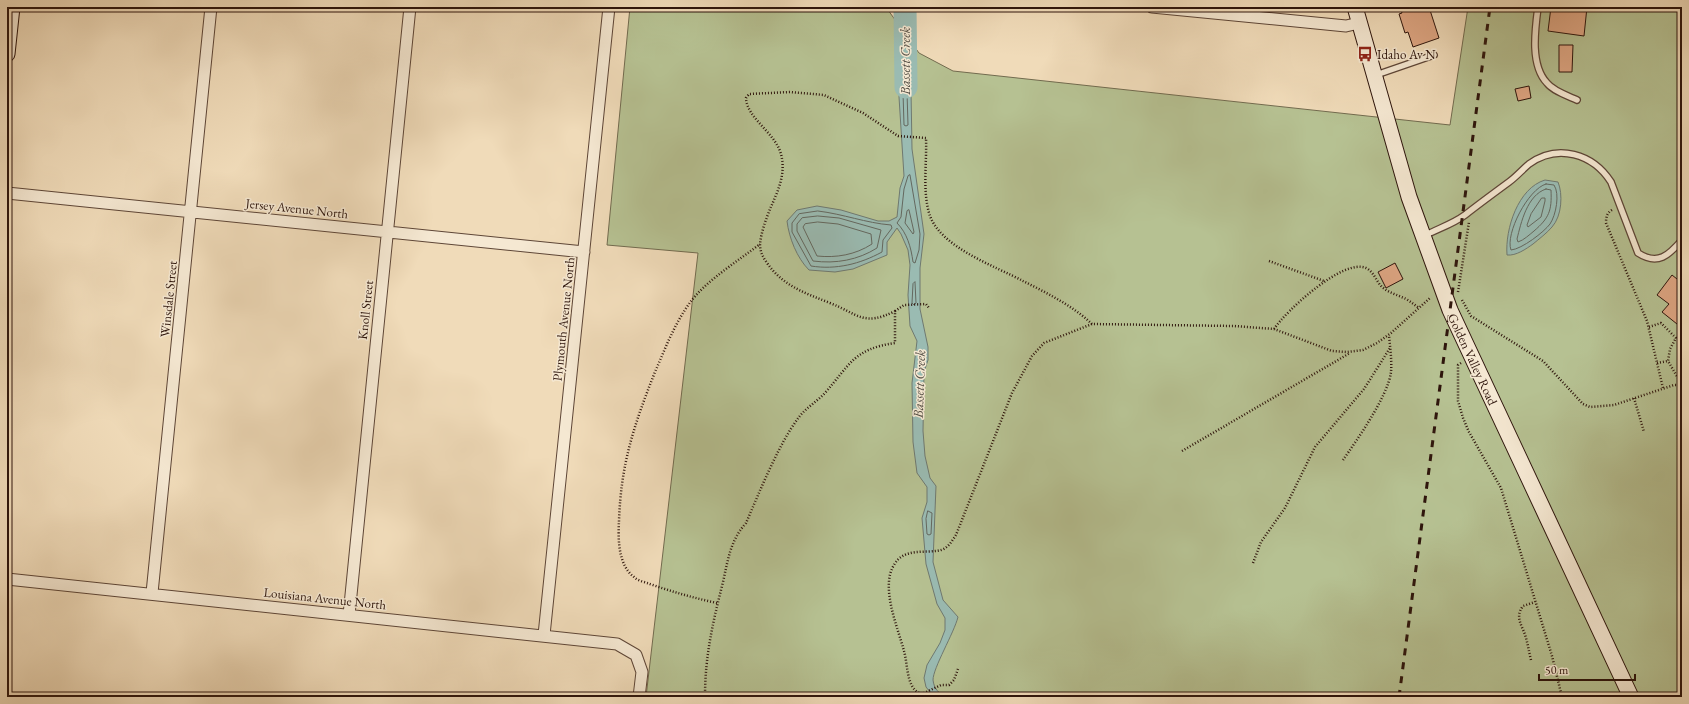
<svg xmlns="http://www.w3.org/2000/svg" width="1689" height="704" viewBox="0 0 1689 704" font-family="'EB Garamond',serif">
<rect width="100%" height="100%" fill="#f0dbb9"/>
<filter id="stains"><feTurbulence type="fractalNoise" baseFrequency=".005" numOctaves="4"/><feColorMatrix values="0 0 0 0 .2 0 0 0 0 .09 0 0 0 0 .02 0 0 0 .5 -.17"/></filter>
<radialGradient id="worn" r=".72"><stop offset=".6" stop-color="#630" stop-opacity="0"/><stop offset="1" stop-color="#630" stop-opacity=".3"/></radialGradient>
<!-- green -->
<path fill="#b6c192" stroke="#726b4f" d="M630 7H854L888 10 919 53 953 71 1450 125 1468 7H1682V697H646L698 253 607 245Z"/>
<!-- water -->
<path fill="#9abbb2" stroke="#6f7970" d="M902 55 916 59 911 91 912 149 924 234 920 268V309L928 347V360L924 372 923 431 925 456 930 478 936 486 933 562 943 600 958 617C954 633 933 668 933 680 934 689 939 693 945 697H934L926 687 924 678 927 665 940 643 945 630V618L937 604 926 564 922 518 927 502V487L917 473 913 442 912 383 917 341 910 326 908 295 910 265 908 250 901 234 897 228 887 242V255L853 269 835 272 809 270C797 258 789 238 787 221L797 210 817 206 841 210 878 221H889L897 217 900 188 904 176 899 97Z
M1545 180 1558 182C1563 194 1562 216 1552 227 1547 233 1539 239 1533 244 1526 249 1516 256 1507 255 1505 229 1518 188 1545 180Z"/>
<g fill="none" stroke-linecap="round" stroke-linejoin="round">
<!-- shore -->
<path stroke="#64685f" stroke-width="1" d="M907 61 911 63 907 88 905 89 903 87 905 62Z
M905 91 907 92 908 125 906 126 904 125 903 92Z
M910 175 920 234 919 250 915 263 913 262C911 247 907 233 897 223L901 217 904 189 908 176Z
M1546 184 1554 185C1560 194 1556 215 1550 224 1544 232 1522 249 1511 250 1505 234 1528 189 1546 184Z
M1546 189 1551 190C1552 211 1549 218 1534 231 1529 235 1524 240 1518 242L1517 239C1521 223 1527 195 1546 189Z
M1542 198H1545V201L1541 217 1528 227 1527 225 1531 214Z
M909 210 914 232 913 234 905 223 907 211Z
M818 211C843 214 866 223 891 225L892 228 883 240 882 252C860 264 836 270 811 266L792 232V223L799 214Z
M818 216 839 218 881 230 877 248C858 260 836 264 813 261L797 231V224L802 218Z
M818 222 838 224 871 234 872 244C855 255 836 258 817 256L803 227 805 224Z
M915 282 916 303 914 305 912 303 913 284Z
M928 511 932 513 931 534 929 535 927 534 926 519Z"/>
<!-- river -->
<path stroke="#9abbb2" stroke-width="23" d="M905 7 906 87"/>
</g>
<!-- building -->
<path fill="#dea683" stroke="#2e150c" d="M1400 7H1429L1439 38 1413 47 1408 32 1405 33 1399 14 1402 13Z
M1551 7H1587L1584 36 1548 31Z
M1559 45H1573L1572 72H1559Z
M1529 86 1531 98 1518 101 1515 89Z
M1395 263 1403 279 1386 288 1378 272Z
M1672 275 1682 283V328L1662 312 1669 304 1657 295Z"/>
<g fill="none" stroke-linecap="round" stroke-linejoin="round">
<!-- lane casing -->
<g stroke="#5e4637" stroke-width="8">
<path id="lane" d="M1538 7C1535 30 1530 65 1547 83 1553 91 1568 96 1577 100
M1376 75 1434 55
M1424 236C1437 229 1453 224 1465 215 1479 204 1494 193 1509 182 1516 177 1522 170 1529 164 1558 143 1593 154 1611 182L1638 253C1658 266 1669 255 1682 240"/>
</g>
<!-- street casing -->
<g stroke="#5e4637" stroke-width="13">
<path id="street" d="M1152 7 1346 26 1359 23
M7 193 584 252
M7 579 617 644 636 655 642 672 639 697
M152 593 211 7
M349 615 410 7
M544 635 609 7"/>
</g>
<!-- secondary casing -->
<g stroke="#2e150c" stroke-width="17">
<path id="secondary" d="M1355 7 1409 197 1450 310 1631 697
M7 54 12 7"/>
</g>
<!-- path -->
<path stroke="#2e150c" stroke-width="2.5" stroke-dasharray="1 2" stroke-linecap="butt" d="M1612 210C1607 213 1606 217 1606 223L1647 321 1663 388
M1269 261 1324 281
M1458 292 1469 222
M1462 300 1471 316 1543 361 1583 404 1590 407 1614 405 1674 385H1682
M895 311 904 305 926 304 929 308
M1649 327 1661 323 1676 338 1670 349 1668 361 1682 385
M1274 329C1286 311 1343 258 1366 268 1374 272 1376 281 1382 287 1389 293 1398 295 1406 299 1411 302 1415 305 1419 308
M1461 363 1458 365V401L1463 418 1469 432 1501 488 1552 656 1562 697
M1657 363 1668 361
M1634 398 1644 432
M1182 451 1350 353
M1343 460C1357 440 1388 396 1391 372 1392 360 1390 347 1389 335
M1253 563 1261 542 1285 508 1315 447 1364 389 1390 348
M717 603C694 598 673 592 650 584 645 582 638 581 634 577 618 565 618 539 619 521 621 463 634 425 655 372 665 349 674 325 689 304 704 282 738 261 760 244
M1531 660C1529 652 1528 645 1526 638 1523 626 1514 618 1523 606L1535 602
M958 669 954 680 949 685H941L922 694C906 690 908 664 904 651 898 628 880 587 894 565 904 547 925 554 941 550 948 548 952 541 956 535L1012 393 1032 356 1044 343 1092 324 1234 326 1274 329 1332 351 1347 352 1363 350 1377 343 1391 333 1430 298
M705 697C705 655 713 622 723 582 728 560 730 541 746 523 760 491 778 445 799 417 806 408 816 402 824 394 850 365 853 349 895 343V311C864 327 858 314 830 303 805 293 783 286 767 263 763 257 760 252 760 244 761 233 766 219 770 209 777 193 785 177 782 159 779 134 747 120 746 98L749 94 790 92 824 95 863 113 898 136 926 138C927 163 922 192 930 216 942 248 995 266 1023 281 1047 293 1073 306 1092 324"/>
<!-- lane -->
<use href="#lane" stroke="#f5e8d2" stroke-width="5.5"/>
<!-- street -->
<use href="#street" stroke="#f5e8d2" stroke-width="11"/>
<!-- secondary -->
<use href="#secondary" stroke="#f5e8d2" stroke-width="15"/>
<!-- rail -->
<path stroke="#2e150c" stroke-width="3" stroke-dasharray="7 7" stroke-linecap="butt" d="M1399 697 1490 7"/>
</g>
<!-- icons -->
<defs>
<g id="bus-bare" transform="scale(1.2)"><path d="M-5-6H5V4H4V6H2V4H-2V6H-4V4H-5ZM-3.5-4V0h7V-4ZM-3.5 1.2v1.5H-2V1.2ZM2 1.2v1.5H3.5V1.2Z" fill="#8f2418" stroke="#f5e8d2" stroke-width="2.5" paint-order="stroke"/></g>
</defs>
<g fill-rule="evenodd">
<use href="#bus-bare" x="1365" y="54"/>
</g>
<g text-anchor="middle" stroke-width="3" stroke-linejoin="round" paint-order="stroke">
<!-- poi labels -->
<g font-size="13" fill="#2e150c" stroke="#f5e8d2" text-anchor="start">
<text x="1377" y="59">Idaho Av N</text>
</g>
<!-- street labels -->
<g font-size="13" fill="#2e150c" stroke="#f5e8d2">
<text transform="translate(297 208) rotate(6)" y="5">Jersey Avenue North</text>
<text transform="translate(168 299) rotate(-84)" y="5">Winsdale Street</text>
<text transform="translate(365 310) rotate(-84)" y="5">Knoll Street</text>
<text transform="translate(563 319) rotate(-84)" y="5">Plymouth Avenue North</text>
<text transform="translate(1473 359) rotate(65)" y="5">Golden Valley Road</text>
<text transform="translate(325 598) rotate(6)" y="5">Louisiana Avenue North</text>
</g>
<!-- water labels -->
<g font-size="14" font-style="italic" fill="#544f46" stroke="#f5e8d2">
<text transform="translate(905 61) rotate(-90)" y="5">Bassett Creek</text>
<text transform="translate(919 384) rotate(-88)" y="5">Bassett Creek</text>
</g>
</g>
<!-- margin -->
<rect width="1689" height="704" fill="none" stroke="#f0dbb9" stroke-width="24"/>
<rect x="8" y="8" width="1673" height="688" fill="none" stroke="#2e150c" stroke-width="2"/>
<rect x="12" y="12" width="1665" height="680" fill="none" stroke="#2e150c"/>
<!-- scale -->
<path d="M1539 674v6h96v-6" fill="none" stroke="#2e150c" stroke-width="2"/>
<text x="1545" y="674" font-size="12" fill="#2e150c" stroke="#f5e8d2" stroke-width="3" paint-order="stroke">50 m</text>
<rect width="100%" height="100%" filter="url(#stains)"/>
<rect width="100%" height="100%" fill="url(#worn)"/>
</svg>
